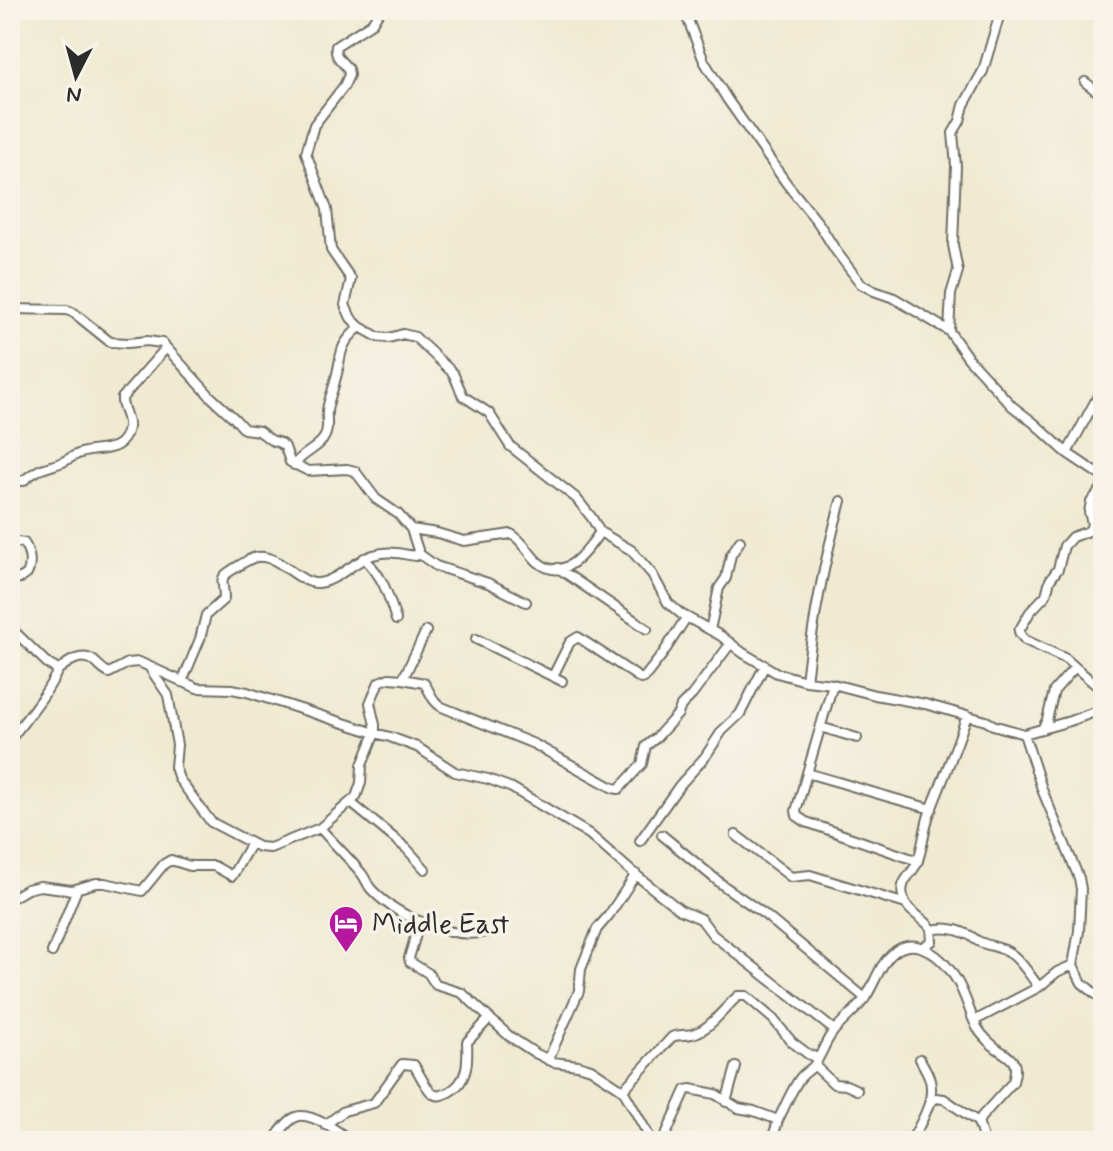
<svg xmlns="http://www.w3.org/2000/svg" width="1113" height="1151" viewBox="0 0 1113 1151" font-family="Mynerve,sans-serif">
<rect width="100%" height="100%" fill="#f7f3e8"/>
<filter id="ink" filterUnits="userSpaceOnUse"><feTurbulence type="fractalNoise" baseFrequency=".0125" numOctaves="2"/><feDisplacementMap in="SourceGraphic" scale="16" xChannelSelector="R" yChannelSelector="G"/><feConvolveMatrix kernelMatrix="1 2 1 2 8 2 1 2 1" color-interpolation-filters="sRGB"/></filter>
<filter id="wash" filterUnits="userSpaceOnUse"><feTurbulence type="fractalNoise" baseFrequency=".006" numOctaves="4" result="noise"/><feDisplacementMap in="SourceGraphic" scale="32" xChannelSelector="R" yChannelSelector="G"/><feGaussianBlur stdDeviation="1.8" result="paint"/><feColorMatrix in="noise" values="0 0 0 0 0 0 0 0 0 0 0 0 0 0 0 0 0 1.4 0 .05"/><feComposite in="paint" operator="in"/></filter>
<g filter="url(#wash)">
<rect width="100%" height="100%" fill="#f0ead2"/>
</g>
<g filter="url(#ink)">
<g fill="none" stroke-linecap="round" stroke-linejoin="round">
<!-- minor casing -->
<g stroke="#706e65" stroke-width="12">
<path id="minor" d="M380 10 372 23 336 46C334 57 342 61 348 69L349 75 344 86 314 125 306 153 327 209 331 250 351 279 345 305 351 318 360 327 378 337 389 338 403 334 415 337 453 373 463 396 489 413 510 446 576 498 592 518 600 532 631 550 652 574 668 603 681 614 721 636 743 653 777 673 806 681 833 684 875 695 925 704 986 721 993 725 1024 734 1070 721 1103 709
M681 10 688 20 704 61 727 99 787 184 819 224 836 251 861 284 874 291 894 298 949 331 968 358 1012 406 1034 423 1067 453 1103 477
M1085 82 1103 96
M10 309 67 310 74 313 110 342 128 343 147 341 162 343 211 397 235 419 244 429 259 431 271 440 280 443 285 447 290 462 308 471 347 469 355 471 376 499 398 514 411 529 437 533 464 541 511 534C523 540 528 553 538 562 564 584 587 551 600 532
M949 331 951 294 958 271 953 245 956 166 953 133 960 121 964 105 983 71 1001 10
M1067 453 1103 387
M294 465C303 452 320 448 325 436 329 428 326 420 327 411 328 401 333 391 335 381 343 355 336 347 360 327
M10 479 23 481C28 477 33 473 39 470 47 467 55 465 63 462 69 459 74 455 81 453 98 447 123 455 128 428 130 417 121 409 122 398L166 348
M10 541 24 543C30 552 32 565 27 574L21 578 10 579
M418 553 436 566 488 583 526 602
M364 558C384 578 388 594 396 620
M558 568 647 629
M10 627 48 664 58 670C46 696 27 717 10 740
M710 630 719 588 726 578 731 555 740 541
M476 639 562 681
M1075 667 1103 691
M58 670C68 662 82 652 94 661 100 666 102 670 109 673L128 663 139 662 197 688 232 689 247 692 375 733V725L370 703 379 682 389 678 403 679 426 631
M151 670 168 695 177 745 175 767 179 779 211 822 251 843
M553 676 570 642 578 637 641 679 644 678 662 655 686 618
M403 679 424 683C431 692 431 701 442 707L534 744 613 788 619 789 642 764 646 746 656 738 678 714 681 706 692 695 731 643
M806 681C813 620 824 561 841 501
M182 682 200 639 206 615 224 599C224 576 215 580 240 565 245 562 250 558 257 557 278 553 298 584 318 583 336 582 355 560 373 555 390 550 400 554 416 556L418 550 411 529
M833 684 796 811 797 816 806 822 918 861
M820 727 857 738
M1042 729 1047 720 1054 691 1075 667 1066 659 1025 640 1020 634 1019 631 1030 612 1046 595 1050 580 1058 569 1064 546 1072 537 1089 531 1091 527 1092 523 1089 512 1091 502 1103 487
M1024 734 1043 792 1079 878 1081 889 1079 931 1073 965 1082 983 1103 1000
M807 773C849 785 890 798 932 809
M350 802 406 848 425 869
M662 835 724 886 764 914 865 998
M736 835 791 877 810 875 906 904
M640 841 679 786 705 757 722 731 740 714 765 665
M10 899 27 889 40 886 72 890 96 883H105L142 891 164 864 171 860 190 866H214L232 876 251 843 259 847 270 848 320 828
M420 921 409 958 410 962 428 973 436 985 462 993 509 1036 535 1053 553 1062 578 1065 591 1069 623 1090 649 1136 654 1141
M932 930C944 927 957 929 969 935 975 938 973 939 980 942 991 947 1005 947 1015 957 1024 965 1031 977 1039 987
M490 931C453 942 397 916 372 890 367 885 366 879 362 874 349 858 333 843 320 828L356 797 361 783 362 765 375 733 390 737 417 747 455 772 488 779 512 788 589 834 631 871 680 910 701 919 713 935 834 1030
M923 947 932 941 931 928C922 916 906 912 903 896 899 881 912 875 917 863 923 848 924 830 929 815 942 781 956 749 967 715
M52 952 77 889
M974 1021 1039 987 1057 972 1073 965
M548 1060 579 991 581 969 597 929 609 915 636 874
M815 1066 834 1084 846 1085 857 1090
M623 1090 672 1037C679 1034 685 1036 692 1034 710 1030 724 1008 738 996H746L773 1019 792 1042 808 1054 817 1058
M726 1102 736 1067
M930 1103 936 1098 944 1099 978 1122
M325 1125 344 1111 374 1103 402 1064 414 1065C419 1073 424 1085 431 1092 437 1098 442 1095 449 1092 468 1082 468 1062 467 1042L489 1019
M273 1141C279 1134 287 1120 296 1117 309 1111 340 1132 350 1141
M663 1141 686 1090 690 1089 715 1094 738 1108 754 1111 778 1120C785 1107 792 1088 801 1077 805 1072 812 1069 815 1064 822 1054 825 1042 833 1032 842 1021 854 1012 863 1001 874 987 878 966 892 954 916 932 944 959 956 979 964 992 968 1006 973 1019 977 1030 987 1041 996 1048 1012 1059 1019 1060 1013 1082L982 1116 978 1122 984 1141
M772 1141 778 1120
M911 1141C921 1122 937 1099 929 1077 927 1071 923 1065 920 1059"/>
</g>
<!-- minor -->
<use href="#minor" stroke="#fff" stroke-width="8"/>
</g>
</g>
<!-- icons -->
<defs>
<g id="hotel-pin" transform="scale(1.8)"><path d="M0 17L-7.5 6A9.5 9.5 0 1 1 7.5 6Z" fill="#b5179e" stroke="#f7f3e8"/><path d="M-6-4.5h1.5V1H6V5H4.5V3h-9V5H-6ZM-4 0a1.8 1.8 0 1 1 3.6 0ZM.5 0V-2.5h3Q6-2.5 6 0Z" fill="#fff"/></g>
</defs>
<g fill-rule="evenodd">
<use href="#hotel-pin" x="346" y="923"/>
</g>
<g text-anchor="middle" stroke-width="7" stroke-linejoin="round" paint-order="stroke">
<!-- poi labels -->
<g font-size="28" fill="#2b2b2b" stroke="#f7f3e8" text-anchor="start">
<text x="372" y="933">Middle East</text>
</g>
</g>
<!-- margin -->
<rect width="1113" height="1151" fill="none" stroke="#f7f3e8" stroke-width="40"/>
<!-- north arrow -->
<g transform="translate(76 76) rotate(186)" stroke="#f7f3e8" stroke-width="6" paint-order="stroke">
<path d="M0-6L14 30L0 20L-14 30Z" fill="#2b2b2b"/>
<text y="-12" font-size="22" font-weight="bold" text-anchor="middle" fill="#2b2b2b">N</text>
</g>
</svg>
